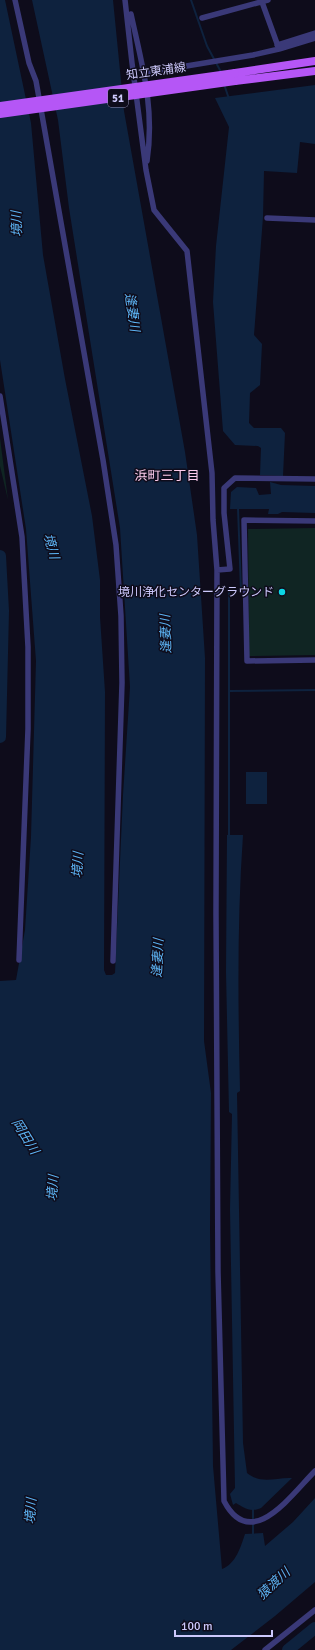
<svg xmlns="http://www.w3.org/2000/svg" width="315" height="1650" viewBox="0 0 315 1650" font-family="Signika,'Noto Sans JP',sans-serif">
<rect width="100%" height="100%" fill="#0e0c1b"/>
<!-- green -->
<path fill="#102523" d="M0 438 8 500 0 466Z
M315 528V655L249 656 248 529Z"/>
<!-- water -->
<path fill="#0e223e" d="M0 0H5L31 123 43 255 65 379 92 516 100 580V617L105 692 104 970 106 975H112L115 973 123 795 130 687 120 528 69 208 58 120 32 0H113L124 111 185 452 197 535 205 658 204 1041 211 1093 210 1229 213 1466 222 1569C236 1564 241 1546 245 1534L263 1533 265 1546 293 1522 315 1498V1582L275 1616 231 1650H0V981L16 980 25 930 31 837 36 661 26 529 0 360Z
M315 85V144L300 142 297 173 264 171 263 217 254 335 262 344 260 385 250 393 249 423 254 428H281L285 433 283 476 260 475 261 448 258 446 235 445 223 431 213 302 216 246 229 127 215 98Z
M270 482 281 485 315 486V513L282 512 278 514H268L269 509H230L231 492 237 487 256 488 259 495 271 494Z
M246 772H267V804H246Z
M227 835H243C237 921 238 1006 240 1091L237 1093 243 1443 247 1473C262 1485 276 1477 292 1478L261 1508C250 1513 243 1507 236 1503L233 1505 230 1494 235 1488 230 1209 232 1114 229 1112 226 972Z"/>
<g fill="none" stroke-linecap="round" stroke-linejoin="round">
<!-- stream -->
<path stroke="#0e223e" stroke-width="2" d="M191 0 207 46 221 72
M224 84 229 99
M229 691 315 690
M229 837V591L241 590 238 508
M253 1536V1508"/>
<!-- river -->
<path stroke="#0e223e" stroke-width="12" d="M0 556 3 611 0 737
M288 1650 315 1628"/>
<!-- street -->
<path stroke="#3a3978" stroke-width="5.5" d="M15 0 29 63 36 81 103 460 116 545 121 616 122 683 113 961
M125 0 132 63 146 170 154 210 187 251 212 473 213 520 217 570 216 913 218 1272 224 1501C251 1553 291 1495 315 1471
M262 2 279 49 315 38
M131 14C142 65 155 108 147 161
M202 18 268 0
M277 45 315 33
M144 73 253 55 279 49
M267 218 315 220
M0 396 22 537 28 647V729L19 960
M315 521 244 520 247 661 315 660
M217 570 230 569 224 513V488L235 478 315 479
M265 1650 315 1610"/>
<!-- primary -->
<path stroke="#b556f6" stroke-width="8" d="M235 73 315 61
M235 81 315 71"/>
<!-- primary-bridge -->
<path stroke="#b556f6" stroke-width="8" d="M0 106 235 73
M0 114 235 81"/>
</g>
<!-- markers -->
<circle fill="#0cd7e5" stroke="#0e0c1b" stroke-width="1.5" cx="282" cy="592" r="4"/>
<g text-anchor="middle" stroke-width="3" stroke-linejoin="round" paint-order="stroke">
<!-- shield labels -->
<rect fill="#0e0c1b" stroke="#9490b8" stroke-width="1" x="108" y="89" width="20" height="18" rx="3"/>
<g font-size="11" font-weight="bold" fill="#cdc9fc">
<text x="118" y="102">51</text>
</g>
<!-- street labels -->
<g font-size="12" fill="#cdc9fc" stroke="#0e0c1b">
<text transform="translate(156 71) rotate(-8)" y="4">知立東浦線</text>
</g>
<!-- poi labels -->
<g font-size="12" fill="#cdc9fc" stroke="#0e0c1b" text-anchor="end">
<text x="274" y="596">境川浄化センターグラウンド</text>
</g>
<!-- water labels -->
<g font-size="13" font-style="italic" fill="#5db5f6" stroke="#0e0c1b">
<text transform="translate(16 224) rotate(-92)" y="5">境川</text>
<text transform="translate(133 312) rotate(82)" y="5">逢妻川</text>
<text transform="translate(52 546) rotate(75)" y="5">境川</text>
<text transform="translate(165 634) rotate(-92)" y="5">逢妻川</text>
<text transform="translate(77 865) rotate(-87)" y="5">境川</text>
<text transform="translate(157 958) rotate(-87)" y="5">逢妻川</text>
<text transform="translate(26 1136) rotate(58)" y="5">岡田川</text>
<text transform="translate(52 1188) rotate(-86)" y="5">境川</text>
<text transform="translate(30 1511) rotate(-86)" y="5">境川</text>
<text transform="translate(273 1583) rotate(-43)" y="5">猿渡川</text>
</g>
<!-- neighbourhood labels -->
<g font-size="13" fill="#fccbec" stroke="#0e0c1b">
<text x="167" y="480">浜町三丁目</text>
</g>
</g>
<!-- scale -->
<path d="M175 1630v6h97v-6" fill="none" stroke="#cdc9fc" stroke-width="2"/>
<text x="181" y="1630" font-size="12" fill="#cdc9fc" stroke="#0e0c1b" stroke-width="3" paint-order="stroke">100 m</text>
</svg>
